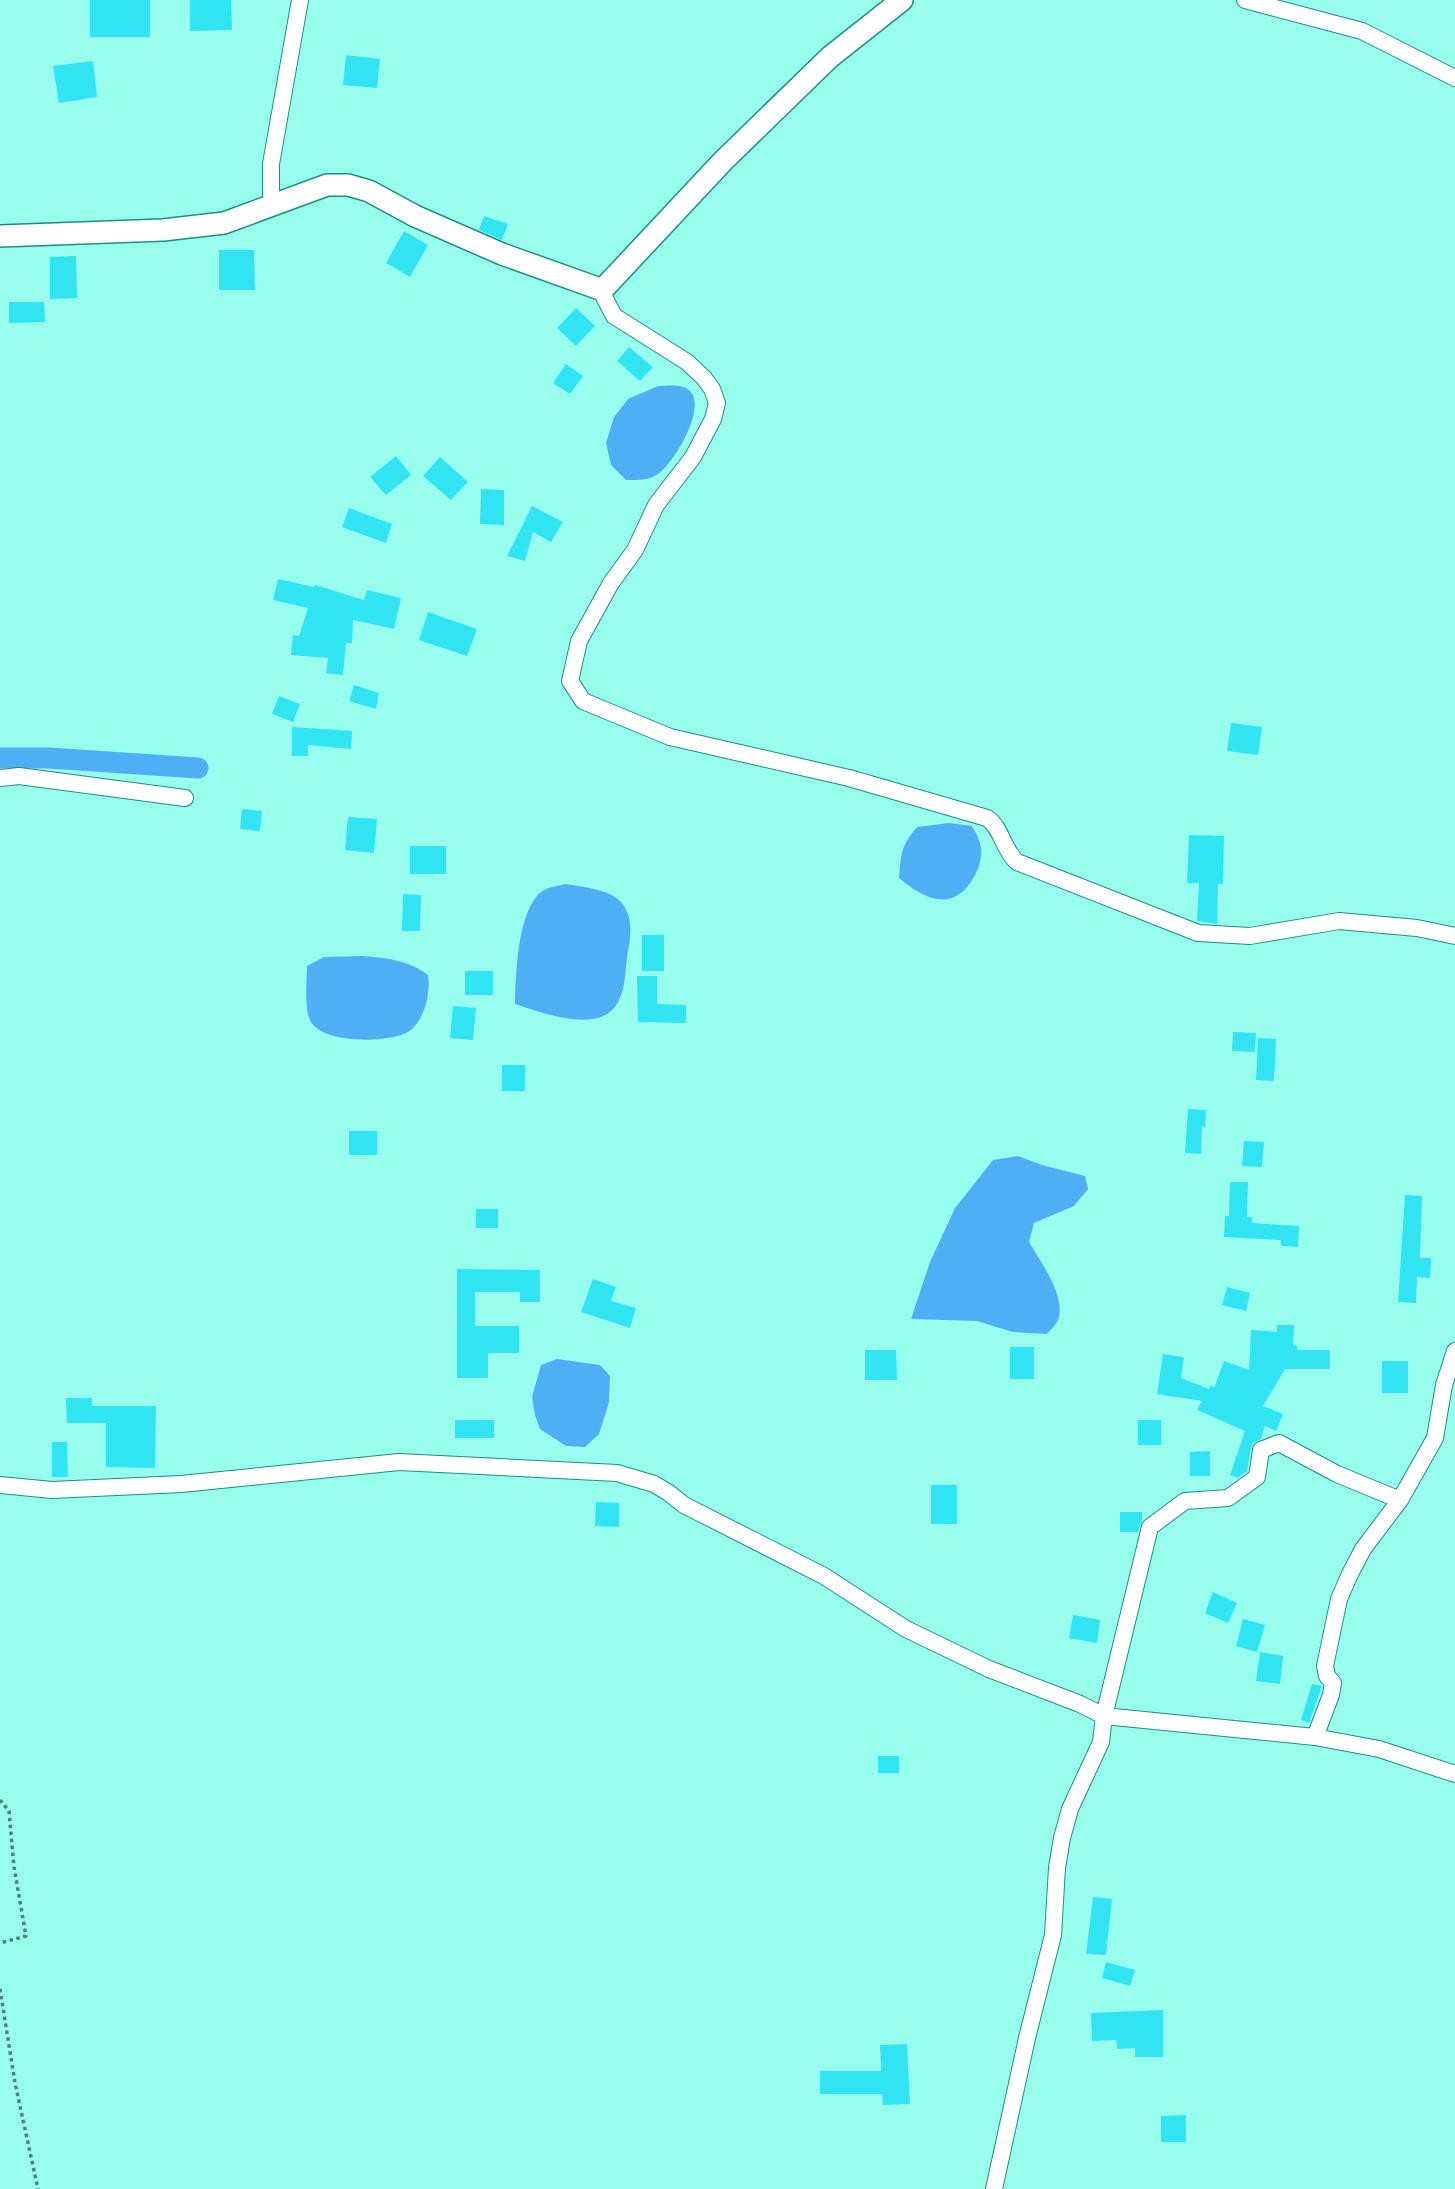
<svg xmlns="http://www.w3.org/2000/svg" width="1455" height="2189" viewBox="0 0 1455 2189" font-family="Merriweather,serif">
<rect width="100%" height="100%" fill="#97feee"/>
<!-- water -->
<path fill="#4faff5" d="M658 386C668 386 682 383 690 391 707 408 674 463 658 474 648 481 637 480 626 480L611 465 606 443 614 417 628 399Z
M949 823 972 826C982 843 985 853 976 873 957 912 928 903 899 878 901 855 901 845 917 827Z
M565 884C582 887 614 889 624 906 634 922 630 940 627 958 625 974 625 997 613 1009 594 1032 539 1012 515 1004 516 976 517 906 544 890 549 887 558 886 565 884Z
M363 956C387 958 408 960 428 975 431 993 424 1024 406 1033 386 1043 320 1044 310 1020 304 1007 307 980 307 966L324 957Z
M1018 1156 1042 1165 1085 1176 1088 1189 1074 1206 1034 1223 1029 1242C1040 1261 1067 1297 1058 1320 1056 1325 1050 1330 1047 1334L1013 1332 977 1321 911 1319 930 1262 955 1208 993 1160Z
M557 1359 600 1365 610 1376 609 1402 599 1434 585 1447 566 1446 540 1429 535 1415 532 1397 541 1365Z"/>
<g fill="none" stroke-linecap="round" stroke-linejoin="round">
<!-- canal -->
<path stroke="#4faff5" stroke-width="21" d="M0 758H49L198 768"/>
</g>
<!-- building -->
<path fill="#30e4f2" d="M90 0H150V37H90Z
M190 0H231L232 30 190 31Z
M346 55 380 59 377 88 343 85Z
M93 61 97 97 59 103 53 66Z
M484 216 508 224 502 240 479 230Z
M404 231 428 245 410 277 386 263Z
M219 250H254L255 290H219Z
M76 256 77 298 50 299V257Z
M9 302H44L45 322 9 323Z
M576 308 595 326 576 346 557 328Z
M629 347 653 367 640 381 617 361Z
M566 364 583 376 570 394 553 383Z
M396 456 411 475 386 495 370 477Z
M440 457 468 482 451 500 423 476Z
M481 489 504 490V525L480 524Z
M532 506 563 522 551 542 533 532 525 561 507 556Z
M349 508 392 524 386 543 342 527Z
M278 579 314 587 315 585 364 600 367 590 401 598 394 629 353 620 352 643H346L343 675 326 673 328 658 291 655 293 635 299 636 308 608 273 600Z
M428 612 477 629 467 656 419 640Z
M354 685 379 693 376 709 349 701Z
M279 696 300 704 293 722 272 714Z
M1231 723 1262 727 1258 755 1227 751Z
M292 727 352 731 351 749 308 745V756H292Z
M242 809 262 811 260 831 240 829Z
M348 817 377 819 374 853 345 850Z
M1189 835 1224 836 1223 884H1218L1217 924 1197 921 1199 883H1187Z
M410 846H446V874H410Z
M403 894 421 895 420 931H402Z
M642 935H664V971H642Z
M465 971H493V995H465Z
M637 976H657V1004L686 1005V1023L638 1022Z
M453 1006 476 1008 473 1040 450 1038Z
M1233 1032 1256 1033 1255 1052 1232 1051Z
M1258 1038 1276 1039 1274 1081 1256 1080Z
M502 1065H525V1091H502Z
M1188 1109 1206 1110 1205 1127 1202 1126 1201 1154 1185 1153Z
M349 1131H377V1155H349Z
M1244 1141 1264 1142 1262 1167 1242 1166Z
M1230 1182H1248L1247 1217H1252V1223L1299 1226 1298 1247 1281 1246V1240L1224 1237 1225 1216H1229Z
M1405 1195 1422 1196 1420 1258H1431L1430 1278 1417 1277 1416 1303 1398 1302Z
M476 1209H498V1228H476Z
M457 1269 540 1270V1302H520V1292H475V1326H519V1353H488V1378H457Z
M593 1279 616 1287 611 1301 636 1308 630 1328 581 1312Z
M1227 1287 1250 1293 1246 1311 1222 1305Z
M1277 1325H1294L1293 1345 1297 1346V1350H1330V1369H1285L1263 1406 1283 1414 1276 1431 1265 1426 1261 1439 1253 1443 1251 1448 1247 1471 1238 1478 1230 1475 1245 1431 1197 1410 1202 1401 1157 1394 1163 1354 1184 1357 1181 1378 1209 1389 1211 1385 1214 1388 1224 1361 1249 1370 1251 1330 1277 1332Z
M1010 1347H1034V1379H1010Z
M865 1350H896L897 1380H865Z
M1382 1361H1408V1393H1382Z
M66 1398H92V1406H156L155 1468 106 1467V1423H67Z
M455 1420H494V1438H455Z
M1138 1420H1161V1445H1138Z
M52 1442H67L68 1477H52Z
M1210 1451V1476H1190V1452Z
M931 1485H957V1524H931Z
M596 1502 619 1503V1527L595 1526Z
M1120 1512H1142V1521L1138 1532H1120Z
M1213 1592 1237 1603 1228 1623 1205 1613Z
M1073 1615 1100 1620 1097 1643 1069 1638Z
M1243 1619 1265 1625 1257 1652 1236 1646Z
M1260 1652 1283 1656 1280 1684 1256 1681Z
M1312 1684 1322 1686 1309 1723 1301 1720Z
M878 1756H899V1773H878Z
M1093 1897 1112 1899 1106 1955 1086 1954Z
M1106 1962 1135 1970 1130 1986 1102 1978Z
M1163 2010V2057H1135V2048L1117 2049 1116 2040 1092 2041 1091 2013Z
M907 2044 910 2104 883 2105 882 2094H820V2071H881L880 2045Z
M1186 2115V2142H1161V2116Z"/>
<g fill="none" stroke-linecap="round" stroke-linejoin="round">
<!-- minor casing -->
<g stroke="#199083" stroke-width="18">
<path id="minor" d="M1245 0 1362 31 1455 78
M271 205V164L300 0
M600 289 614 316 687 362 704 378 712 389 717 403 713 419 693 457 656 505 635 550 611 583 579 641 570 681 583 701 670 737 849 778 987 818C1002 828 1003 850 1017 862L1198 933 1250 936 1339 921 1417 928 1455 936
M0 778 19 776 185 798
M0 1485 52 1490 181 1484 399 1462 617 1473 654 1484 669 1493 684 1505 824 1576 906 1629 989 1669 1080 1704 1104 1716 1315 1737 1379 1749 1455 1774
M1315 1737 1331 1695 1333 1683 1327 1676 1325 1666 1339 1599 1350 1574 1363 1549 1400 1500
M994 2189 1027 2038 1053 1935 1057 1868 1062 1838 1070 1809 1101 1742 1104 1716 1150 1527 1185 1501 1228 1498 1257 1477 1261 1450 1279 1443 1337 1474 1400 1500 1435 1438 1444 1385 1455 1351"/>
</g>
<!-- tertiary casing -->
<g stroke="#199083" stroke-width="24">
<path id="tertiary" d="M0 236 163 230 224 223 327 185H348L369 191 415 216 502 254 600 289 606 286 723 161 830 57 902 0"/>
</g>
<!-- path -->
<path stroke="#49847b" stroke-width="3.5" stroke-dasharray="3.5 3.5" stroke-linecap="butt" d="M0 1800 9 1811 14 1867 26 1936 0 1943
M0 1989 15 2083 38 2189"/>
<!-- minor -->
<use href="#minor" stroke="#fff" stroke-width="16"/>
<!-- tertiary -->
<use href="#tertiary" stroke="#fff" stroke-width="21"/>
</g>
</svg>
